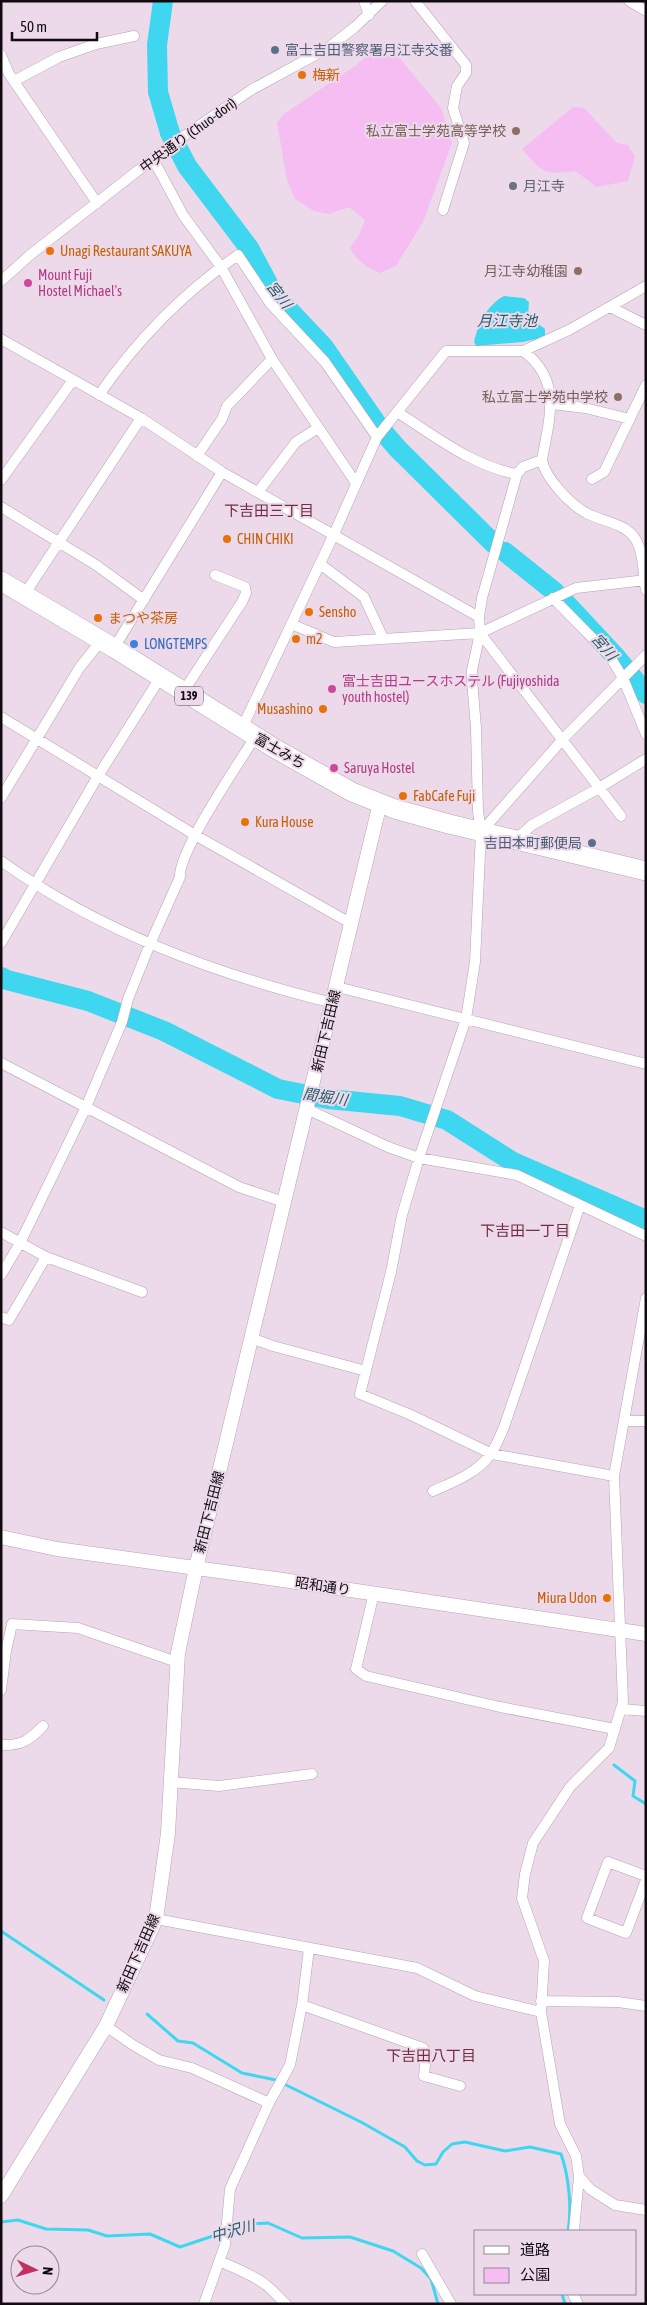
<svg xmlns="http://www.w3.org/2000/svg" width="647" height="2305" viewBox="0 0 647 2305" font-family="'Asap Condensed','Noto Sans JP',sans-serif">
<rect width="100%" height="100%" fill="#ecdaeb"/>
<!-- green -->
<path fill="#f5bdf2" d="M384 42 393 50 441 108 452 143 423 222 396 266 380 273C366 267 357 261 350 248L359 235 365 220 349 207 329 214 314 211 295 199 287 180 277 123 284 114 355 66Z
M573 107 584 108 617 143 628 145 635 157 628 181 597 187 575 171C543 175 543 173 522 149Z"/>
<!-- water -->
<path fill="#3fd7ef" d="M504 296 524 298 529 302 528 316 545 329V337L523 342 476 346 474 342C478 324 487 305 504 296Z"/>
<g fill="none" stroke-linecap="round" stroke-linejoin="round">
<!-- stream -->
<path stroke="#3fd7ef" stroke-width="3" d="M614 1765 635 1781 633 1796 646 1804
M1 1931 104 2000
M147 2014 178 2041 193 2043 242 2073 276 2080 361 2122 405 2147 417 2161 425 2165 436 2164 443 2152 452 2144 465 2142 505 2151 530 2147 561 2154C569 2177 572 2208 568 2231
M1 2222 18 2220 46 2229 88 2230 107 2236 150 2234 180 2247 249 2224 268 2223 302 2238 350 2237 393 2251 421 2268 431 2279 438 2304
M562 2294 565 2304"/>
<!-- river -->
<path stroke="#3fd7ef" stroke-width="20" d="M163 1 157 45 158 92 170 133 187 166 249 248 273 293 323 346 379 427 398 449 494 544
M505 552 555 592
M563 600 616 657 646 694
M1 977 7 980 88 1001 164 1031 278 1089 328 1099 400 1106 447 1120 513 1162 646 1220"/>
<!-- street casing -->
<g stroke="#b5a3b3" stroke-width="11">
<path id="street" d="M364 1 369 15
M415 1 466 65V73L457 86 453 108 464 143 443 210
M629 1 646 11
M1 55 9 74 97 203
M14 81 59 57 96 44 134 36
M153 159 183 215 221 267 272 359 356 483
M1 281 30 255 168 147 251 90 328 48 355 27 382 1
M610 307 646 325
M1 339 141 418 222 472 479 617 480 633 472 670V680L476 728 478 811 481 832 475 962 466 1019 419 1158 402 1215 391 1272 360 1394 411 1415 492 1454 614 1476
M523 351C563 380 549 419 542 460 545 478 570 504 586 513 601 521 624 523 634 537 644 550 643 575 646 590
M99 395C137 340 183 293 238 255L270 303 325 362 377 437
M552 404 585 408 630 419
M397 412C435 436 472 466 517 474
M197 456 222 419 227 406 272 359
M592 479 604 472 646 385
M1 480 73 380
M258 492 296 442 318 428
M1 507 96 565 144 600
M320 564 364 597 383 638
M24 595 141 418
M553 598 609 655 623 678 646 734
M479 617 482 598 517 474 523 467 542 460
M291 624 334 642 480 633 576 588 646 580
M480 633 621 816
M114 648 222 472
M183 692 242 602 246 593 245 587 215 575
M1 717 195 835 352 924
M242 728 334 534 377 437 446 351H523L569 330 646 286
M1 798 80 667 101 641
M481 832 563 739 646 655
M515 840 532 825 599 788 646 759
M1 861C101 932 215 974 333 1003
M1 943 98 776 160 678
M337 987 646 1064
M1 1063 239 1187 284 1202
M307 1109 388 1147 419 1158 517 1175 646 1236
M1 1232 46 1257 142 1292
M1 1275 20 1243 86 1107 122 1022 128 999 150 944 180 877C178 852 239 763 255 737
M646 1298 614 1476 623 1702 609 1748 570 1787 533 1843 525 1874 522 1898 544 1961 541 2012 560 2124 576 2156 579 2176 590 2189 615 2205 646 2210
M1 1317 9 1320 46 1257
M251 1338 273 1346 366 1371
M624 1421H646
M433 1491C453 1482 477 1473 490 1455 496 1447 500 1436 504 1427L580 1205
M374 1593 356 1669 366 1676 500 1707 615 1729
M1 1690 6 1651 12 1624 78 1628 177 1662
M621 1709 646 1711
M1 1745C21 1746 30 1740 43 1726
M170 1782 219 1786 312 1774
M646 1876 608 1862 587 1918 626 1933 646 1880
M156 1919 417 1968 475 1996 541 2012
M541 2001 618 2002 646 2006
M302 2005 423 2048 426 2053 424 2076 460 2086
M106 2026 133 2045 159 2060 192 2068 269 2103
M574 2231 579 2176
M422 2254 451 2304
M219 2261C235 2268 252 2274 266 2285 273 2290 279 2298 286 2304
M573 2294 578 2304
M204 2304 225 2245 230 2189 269 2103 290 2065 302 2005 309 1949"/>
</g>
<!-- secondary casing -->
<g stroke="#b5a3b3" stroke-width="15">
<path id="secondary" d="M1 1537 57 1549 276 1579 646 1634
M1 2196 106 2026 156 1919 168 1833 178 1653 196 1568 380 803"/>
</g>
<!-- highway casing -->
<g stroke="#b5a3b3" stroke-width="20">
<path id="highway" d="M1 581 114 648 274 748 352 792 395 809 449 824 646 871"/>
</g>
<!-- street -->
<use href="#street" stroke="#fff" stroke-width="10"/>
<!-- secondary -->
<use href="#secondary" stroke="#fff" stroke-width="14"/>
<!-- highway -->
<use href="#highway" stroke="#fff" stroke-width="19"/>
</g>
<!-- markers -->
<g fill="#5c6f8a" stroke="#ecdaeb" stroke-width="2">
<circle cx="275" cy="50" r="5"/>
<circle cx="592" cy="843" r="5"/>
</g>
<g fill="#e8710a" stroke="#ecdaeb" stroke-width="2">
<circle cx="302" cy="75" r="5"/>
<circle cx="50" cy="251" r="5"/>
<circle cx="227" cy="539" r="5"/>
<circle cx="309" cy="612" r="5"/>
<circle cx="98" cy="618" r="5"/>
<circle cx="296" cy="639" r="5"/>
<circle cx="323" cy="709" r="5"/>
<circle cx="403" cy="796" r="5"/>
<circle cx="245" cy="822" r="5"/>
<circle cx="607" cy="1598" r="5"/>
</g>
<g fill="#8d6e63" stroke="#ecdaeb" stroke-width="2">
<circle cx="516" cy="131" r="5"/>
<circle cx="578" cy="271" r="5"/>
<circle cx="618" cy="397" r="5"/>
</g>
<circle fill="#6b7280" stroke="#ecdaeb" stroke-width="2" cx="513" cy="186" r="5"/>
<g fill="#d1479c" stroke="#ecdaeb" stroke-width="2">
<circle cx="28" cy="283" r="5"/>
<circle cx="332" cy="689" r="5"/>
<circle cx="334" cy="768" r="5"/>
</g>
<circle fill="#3f7fe0" stroke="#ecdaeb" stroke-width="2" cx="134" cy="644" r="5"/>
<g text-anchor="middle" stroke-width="4" stroke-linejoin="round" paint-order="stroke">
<!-- shield labels -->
<rect fill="#ecdaeb" stroke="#534952" stroke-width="1" x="175" y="686.5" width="28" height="19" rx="4"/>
<g font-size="12" font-weight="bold" fill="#110b10">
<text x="189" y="700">139</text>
</g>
<!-- service labels -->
<g font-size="14" fill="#4e5e75" stroke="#ecdaeb" text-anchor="start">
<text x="285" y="55">富士吉田警察署月江寺交番</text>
<text x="582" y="848" text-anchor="end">吉田本町郵便局</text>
</g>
<!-- food labels -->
<g font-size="14" fill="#c56008" stroke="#ecdaeb" text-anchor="start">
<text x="312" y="80">梅新</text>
<text x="60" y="256">Unagi Restaurant SAKUYA</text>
<text x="237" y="544">CHIN CHIKI</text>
<text x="319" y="617">Sensho</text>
<text x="108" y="623">まつや茶房</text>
<text x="306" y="644">m2</text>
<text x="313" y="714" text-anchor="end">Musashino</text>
<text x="413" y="801">FabCafe Fuji</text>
<text x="255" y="827">Kura House</text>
<text x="597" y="1603" text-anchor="end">Miura Udon</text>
</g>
<!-- education labels -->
<g font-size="14" fill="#785e54" stroke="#ecdaeb" text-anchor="end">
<text x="506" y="136">私立富士学苑高等学校</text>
<text x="568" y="276">月江寺幼稚園</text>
<text x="608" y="402">私立富士学苑中学校</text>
</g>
<!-- street labels -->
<g font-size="14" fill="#110b10" stroke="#ecdaeb">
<text transform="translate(188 135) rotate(-36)" y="5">中央通り (Chuo-dori)</text>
<text transform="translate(280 751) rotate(30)" y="5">富士みち</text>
<text transform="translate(326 1031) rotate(-77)" y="5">新田下吉田線</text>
<text transform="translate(209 1512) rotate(-76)" y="5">新田下吉田線</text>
<text transform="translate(323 1586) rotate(8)" y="5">昭和通り</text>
<text transform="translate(138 1953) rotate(-66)" y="5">新田下吉田線</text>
</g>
<!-- worship labels -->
<g font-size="14" fill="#5b616d" stroke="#ecdaeb" text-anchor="start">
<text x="523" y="191">月江寺</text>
</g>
<!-- hotel labels -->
<g font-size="14" fill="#b23c85" stroke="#ecdaeb" text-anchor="start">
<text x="38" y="280">Mount Fuji<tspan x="38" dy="16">Hostel Michael's</tspan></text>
<text x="342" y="686">富士吉田ユースホステル (Fujiyoshida<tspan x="342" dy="16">youth hostel)</tspan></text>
<text x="344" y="773">Saruya Hostel</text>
</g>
<!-- shop labels -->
<g font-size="14" fill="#366cbe" stroke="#ecdaeb" text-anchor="start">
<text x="144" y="649">LONGTEMPS</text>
</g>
<!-- water labels -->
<g font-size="15" font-style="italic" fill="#245f69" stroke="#ecdaeb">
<text transform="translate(279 295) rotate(52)" y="5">宮川</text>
<text x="507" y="326">月江寺池</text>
<text transform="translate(604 647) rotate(49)" y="5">宮川</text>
<text transform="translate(325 1097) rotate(9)" y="5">間堀川</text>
<text transform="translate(233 2231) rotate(-15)" y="5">中沢川</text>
</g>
<!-- neighbourhood labels -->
<g font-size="15" fill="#722d40" stroke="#ecdaeb">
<text x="269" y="516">下吉田三丁目</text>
<text x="525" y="1236">下吉田一丁目</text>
<text x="431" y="2061">下吉田八丁目</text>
</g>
</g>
<!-- border -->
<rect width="647" height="2305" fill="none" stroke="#110b10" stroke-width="5"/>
<!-- legend -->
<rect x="474" y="2230" width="162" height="65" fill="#ecdaeb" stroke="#948793"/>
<rect x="484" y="2246" width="25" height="8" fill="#ffffff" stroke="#948793"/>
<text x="520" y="2255" font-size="15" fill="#110b10">道路</text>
<rect x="484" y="2268" width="25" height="15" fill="#f5bdf2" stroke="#948793"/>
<text x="520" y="2280" font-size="15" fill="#110b10">公園</text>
<!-- north arrow -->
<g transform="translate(35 2270) rotate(95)"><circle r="24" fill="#ecdaeb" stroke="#948793"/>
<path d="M0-4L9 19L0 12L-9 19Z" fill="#c03261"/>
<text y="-8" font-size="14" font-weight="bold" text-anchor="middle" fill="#110b10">N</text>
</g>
<!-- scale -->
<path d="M12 32v8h85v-8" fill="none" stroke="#110b10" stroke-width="2.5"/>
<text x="20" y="32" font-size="15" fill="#110b10" stroke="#ecdaeb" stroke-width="4" paint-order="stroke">50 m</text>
</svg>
